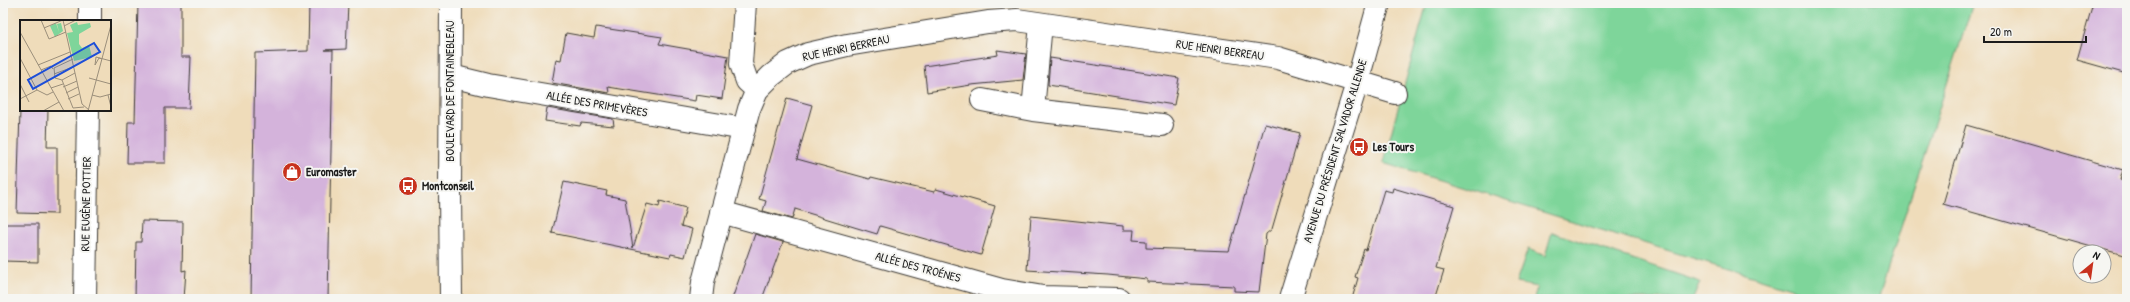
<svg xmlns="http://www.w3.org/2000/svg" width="2130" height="302" viewBox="0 0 2130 302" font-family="'Patrick Hand',sans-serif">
<rect width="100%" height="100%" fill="#f6f6f2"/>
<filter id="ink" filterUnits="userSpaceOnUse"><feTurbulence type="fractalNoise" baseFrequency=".025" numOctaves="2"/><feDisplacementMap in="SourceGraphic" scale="8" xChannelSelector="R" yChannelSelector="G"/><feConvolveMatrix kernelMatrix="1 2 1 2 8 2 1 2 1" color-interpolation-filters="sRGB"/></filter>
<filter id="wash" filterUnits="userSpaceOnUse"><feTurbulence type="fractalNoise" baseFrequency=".012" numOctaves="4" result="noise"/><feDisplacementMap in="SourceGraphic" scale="16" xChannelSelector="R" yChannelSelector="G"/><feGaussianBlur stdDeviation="0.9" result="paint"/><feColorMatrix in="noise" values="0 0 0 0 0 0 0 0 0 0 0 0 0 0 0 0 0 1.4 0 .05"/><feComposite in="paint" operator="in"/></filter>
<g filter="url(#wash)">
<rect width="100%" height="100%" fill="#efdcba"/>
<!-- green -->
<path fill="#7ed59a" stroke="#4d785b" d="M1427 3H1973L1878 299H1826L1383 163Z
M1552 232 1700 282 1693 299H1534L1537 287 1516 283 1528 249 1545 256Z"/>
<g id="blocks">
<!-- building -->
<path fill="#d4b3db" d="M138 3H181V57H191L189 108H165V163H127L128 122H135Z
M309 3H348L346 49 325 50H333L328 299H251L255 53 308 51Z
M2093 3H2127V74L2077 60Z
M596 27 662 37 659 44 728 56 722 99 696 95 695 101 689 100 608 87 609 93 552 83 556 59 561 60 566 33 594 38Z
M997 50 1026 54 1023 80 971 85 927 92 924 66 998 55Z
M1050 58 1179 78 1174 105 1048 85Z
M787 98 812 105 797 159 870 179 871 177 934 192 936 189 995 206 981 255 880 226 877 234 795 209 792 219 763 211 766 201 759 199Z
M547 108 613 119 614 126 581 123 580 126 545 121Z
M20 110H48L47 147H57V214L17 213Z
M1265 124 1300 133 1272 229 1266 234 1259 292 1234 291V286L1147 282V279L1108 275 1027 270 1031 216 1123 226V230H1134L1133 240 1146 241V248L1229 251Z
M1966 125 2123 170 2120 180 2127 182V256L1943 204Z
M564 182 607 191 606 195 625 199 633 248 647 204 659 207 660 201 686 208 681 226 692 229 685 257 671 254 670 257 552 233Z
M1393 188 1454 206 1436 268 1444 270 1435 299H1352L1358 278 1355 277 1364 249 1366 250 1384 190 1392 192Z
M142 221 183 222 182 271 186 270 184 299H135L136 242H141Z
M3 224H38V262L3 261Z
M755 234 783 242 762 299H732Z"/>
</g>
</g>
<g filter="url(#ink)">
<use href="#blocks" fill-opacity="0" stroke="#3c3934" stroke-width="1"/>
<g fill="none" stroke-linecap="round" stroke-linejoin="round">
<!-- pedestrian casing -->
<g stroke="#3c3934" stroke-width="24">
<path id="pedestrian" d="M745 3 741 64 747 81 757 90
M451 76 488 85 744 129
M721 212 1002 290 1043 297 1119 299"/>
</g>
<!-- minor casing -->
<g stroke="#3c3934" stroke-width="24">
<path id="minor" d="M90 21V3
M982 100 1033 110 1162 125
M1033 110 1041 24
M85 299 88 110
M701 299 703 282 749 109 757 90 771 76 788 63 808 54 847 45 988 22 1017 20 1278 58 1395 93
M1290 299 1357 83 1379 3"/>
</g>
<!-- primary casing -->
<g stroke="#3c3934" stroke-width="24">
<path id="primary" d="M451 3 450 190 451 299"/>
</g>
<!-- pedestrian -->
<use href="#pedestrian" stroke="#fff" stroke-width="22"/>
<!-- minor -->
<use href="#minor" stroke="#fff" stroke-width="22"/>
<!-- primary -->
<use href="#primary" stroke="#fff" stroke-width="22"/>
</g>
</g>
<!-- icons -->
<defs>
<g id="bus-disc" transform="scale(1)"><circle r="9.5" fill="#c8321e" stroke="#f6f6f2"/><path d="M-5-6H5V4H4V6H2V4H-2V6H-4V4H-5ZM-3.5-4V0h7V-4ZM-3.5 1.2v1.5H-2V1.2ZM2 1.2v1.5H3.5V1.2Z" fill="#fff"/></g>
<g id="shop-disc" transform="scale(1)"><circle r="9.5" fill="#c8321e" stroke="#f6f6f2"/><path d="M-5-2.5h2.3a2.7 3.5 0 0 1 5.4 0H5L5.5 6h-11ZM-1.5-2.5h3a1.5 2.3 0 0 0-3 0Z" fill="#fff"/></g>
</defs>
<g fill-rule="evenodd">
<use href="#bus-disc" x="1359" y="147"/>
<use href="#shop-disc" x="292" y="172"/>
<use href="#bus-disc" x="408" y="186"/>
</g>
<g text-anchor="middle" stroke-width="4" stroke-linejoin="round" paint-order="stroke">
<!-- street labels -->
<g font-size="12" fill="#1c1c1c" stroke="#f6f6f2">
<text transform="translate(846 48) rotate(-12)" y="4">RUE HENRI BERREAU</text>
<text transform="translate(1220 50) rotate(8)" y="4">RUE HENRI BERREAU</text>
<text transform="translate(450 91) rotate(-90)" y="4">BOULEVARD DE FONTAINEBLEAU</text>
<text transform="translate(597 104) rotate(10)" y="4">ALLÉE DES PRIMEVÈRES</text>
<text transform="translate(1335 151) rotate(-73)" y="4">AVENUE DU PRÉSIDENT SALVADOR ALLENDE</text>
<text transform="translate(86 204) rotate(-89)" y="4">RUE EUGÈNE POTTIER</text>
<text transform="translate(918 267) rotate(15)" y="4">ALLÉE DES TROÉNES</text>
</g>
<!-- poi labels -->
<g font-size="12" font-weight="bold" fill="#1c1c1c" stroke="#f6f6f2" text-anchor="start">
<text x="1373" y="151">Les Tours</text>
<text x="306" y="176">Euromaster</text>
<text x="422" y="190">Montconseil</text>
</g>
</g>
<!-- overview -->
<g transform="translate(20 20)">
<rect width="91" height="91" fill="#efdcba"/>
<path d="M57 2 58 5 70 3 71 7 59 14V24L62 28 69 25 72 37 54 41 47 13 53 12 50 5ZM36 3 39 12 37 4 41 3 43 11 35 17 30 6Z" fill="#7ed59a"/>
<path fill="none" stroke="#9b8f7b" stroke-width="1" d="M21 0 29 19 46 12M43 0 62 84 69 90M44 6 56 0M24 8 43 0M0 12 44 91M0 38 17 70M82 39 79 38 75 45 76 37 91 41M18 45 50 32M21 50 31 46 33 49M34 54 53 47M69 58 91 64M42 60 53 88 64 87M42 60 35 58 34 48 53 39M42 60 55 53M0 64 9 82M43 67 57 61M31 68 43 64M46 73 58 67M72 75 80 77 91 74M88 75 91 87M0 79 17 70 27 75 33 72M48 79 59 74M23 91 39 82M68 91 91 5"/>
<path fill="#1d4ed8" fill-opacity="0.15" stroke="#1d4ed8" stroke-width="2" d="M74 23 80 32 13 69 8 60Z"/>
<rect width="91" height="91" fill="none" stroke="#1c1c1c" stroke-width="2"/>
</g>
<!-- margin -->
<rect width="2130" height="302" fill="none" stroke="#f6f6f2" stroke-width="16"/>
<!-- north arrow -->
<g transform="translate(2092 264) rotate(29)"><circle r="19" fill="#f6f6f2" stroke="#9f9f9c"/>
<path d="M0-3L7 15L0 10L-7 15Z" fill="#c8321e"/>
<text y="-6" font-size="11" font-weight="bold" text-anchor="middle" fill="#1c1c1c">N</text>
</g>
<!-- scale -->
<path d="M1984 36v6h102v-6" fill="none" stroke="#1c1c1c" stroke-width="2"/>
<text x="1990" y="36" font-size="12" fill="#1c1c1c" stroke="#f6f6f2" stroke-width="3" paint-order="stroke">20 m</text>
</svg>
